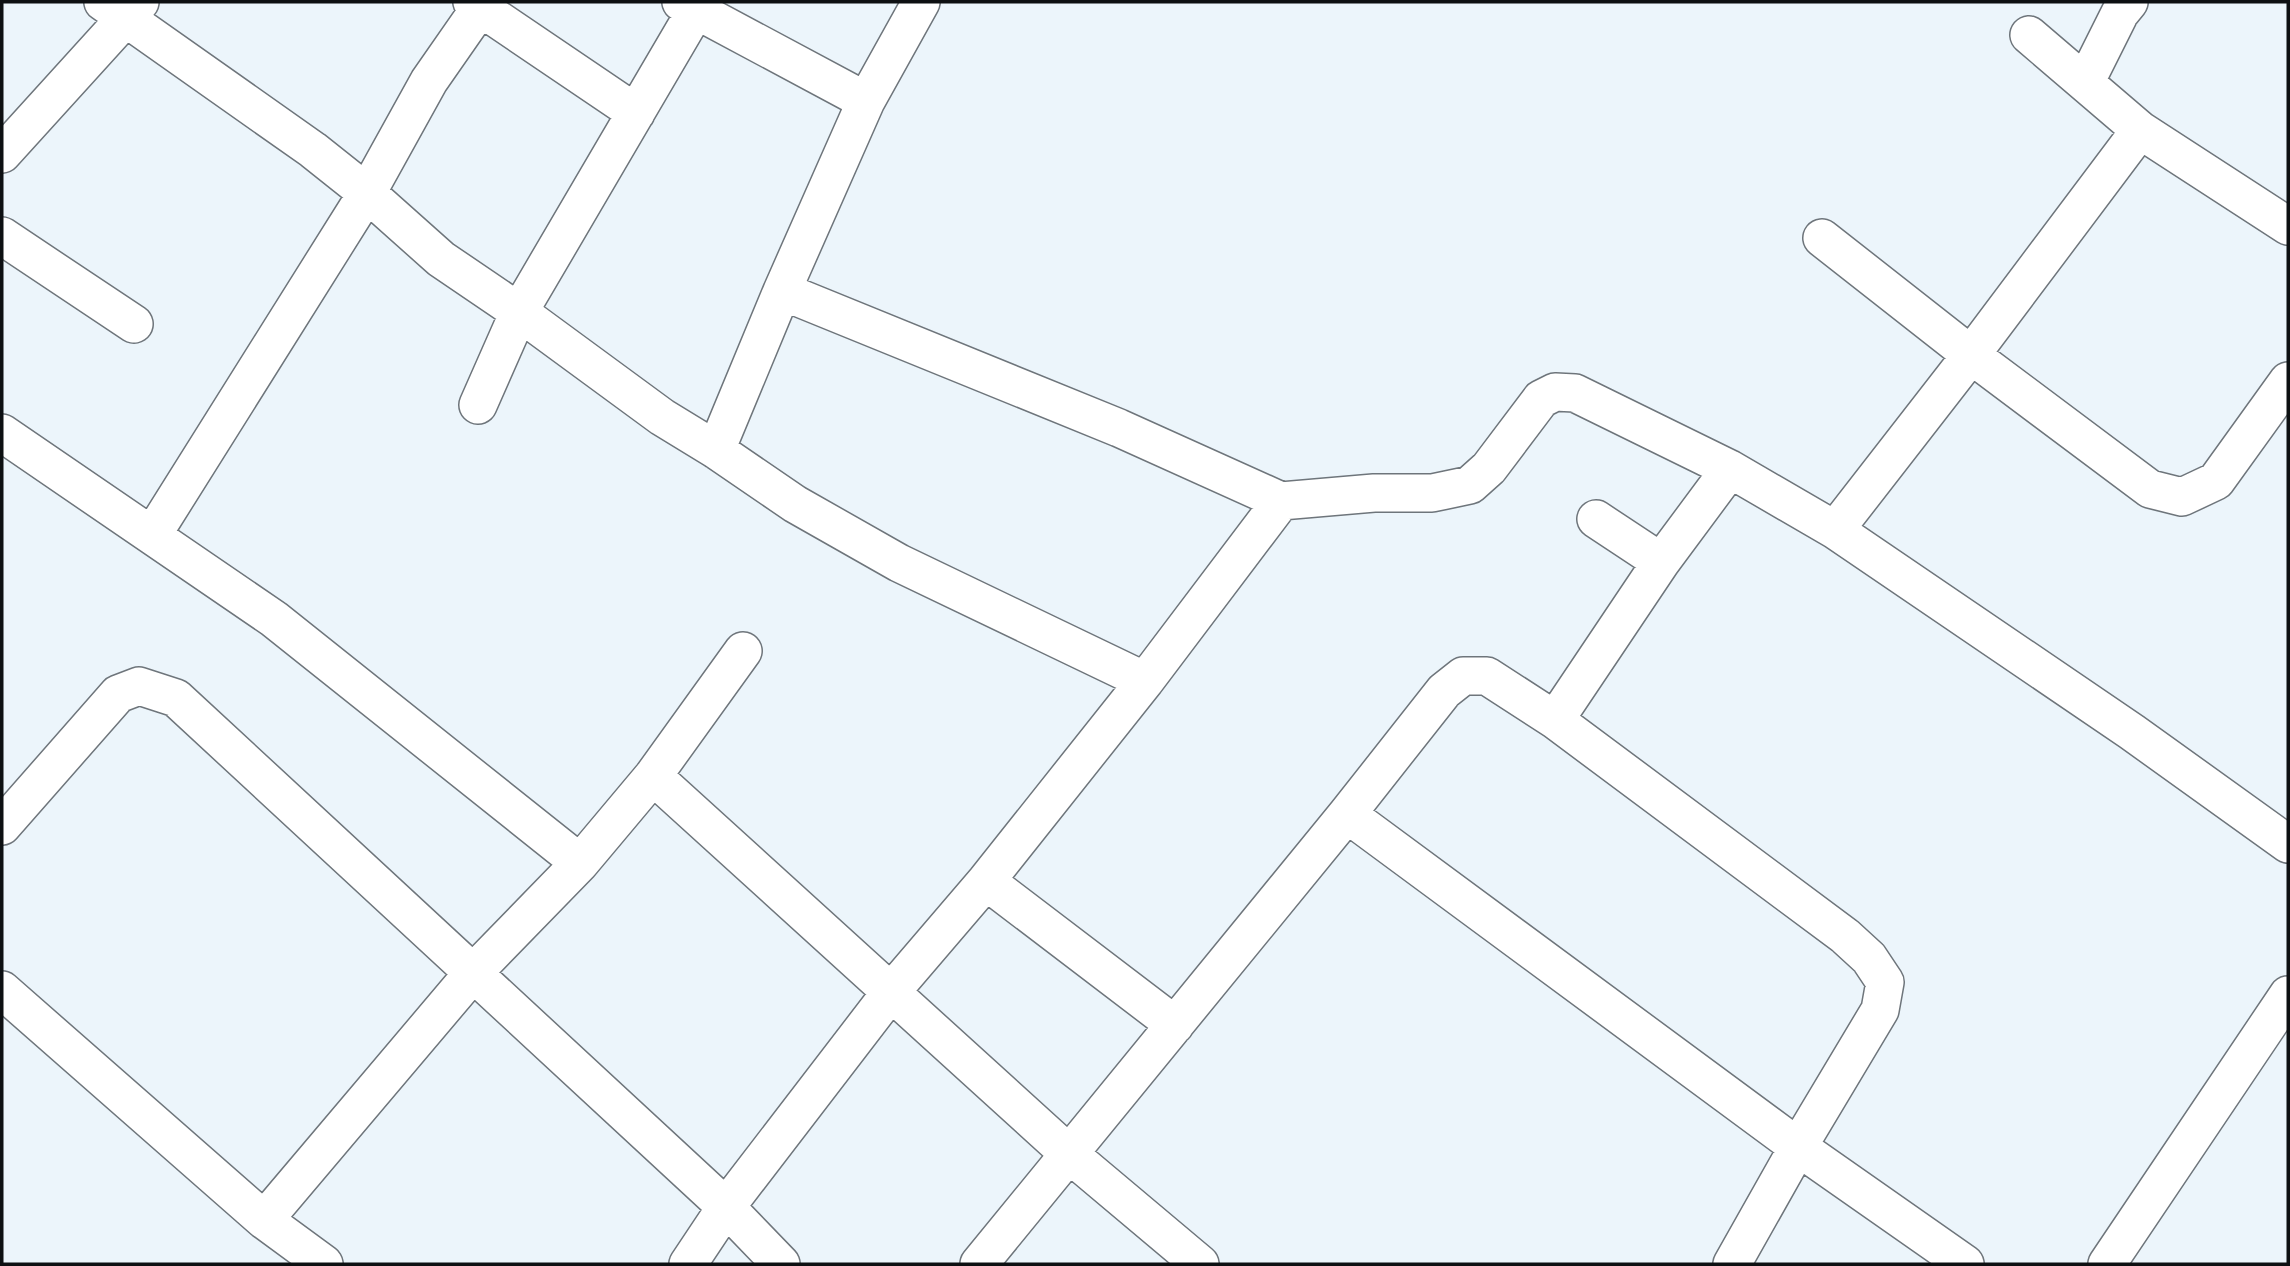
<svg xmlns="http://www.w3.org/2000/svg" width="2290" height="1266" viewBox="0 0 2290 1266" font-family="Raleway,sans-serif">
<rect width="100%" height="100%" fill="#ecf5fb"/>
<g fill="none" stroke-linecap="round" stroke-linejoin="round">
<!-- street casing -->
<g stroke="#6e757b" stroke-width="40">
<path id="street" d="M103 2 313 150 367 193 441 259 519 312 662 417 716 450 795 504 899 563 1145 681
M472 2 636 113
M681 2 866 101
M2029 35 2140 130 2288 226
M2085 83 2120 13 2129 2
M2 154 140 2
M2 236 134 324
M1822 238 1971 355 2150 489 2182 497 2216 481 2288 381
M782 291 1119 428 1281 501 1374 493H1432L1470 485 1489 468 1541 399 1555 392 1575 393 1730 469 1835 530 2132 732 2288 844
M478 405 519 312 696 10
M2 433 274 619 580 863
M716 450 782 291 866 101 921 2
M1596 519 1661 562
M1835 530 1971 355 2140 130
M153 534 367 193 429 81 484 2
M1555 720 1661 562 1730 469
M653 776 1068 1153 1200 1264
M1347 814 1798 1147 1965 1264
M2 826 118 694 139 686 176 698 726 1207 781 1264
M986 881 1175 1025
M2 990 264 1220 324 1264
M264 1220 473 973 580 863 653 776 743 651
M688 1264 726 1207 891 992 986 881 1145 681 1281 501
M979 1264 1347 814 1444 691 1463 676H1487L1555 720 1845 936 1869 958 1885 982 1880 1010 1798 1147 1732 1264
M2107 1264 2288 995"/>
</g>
<!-- street -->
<use href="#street" stroke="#fff" stroke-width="37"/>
</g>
<!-- border -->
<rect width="2290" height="1266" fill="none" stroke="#0d1012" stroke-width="7"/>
</svg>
